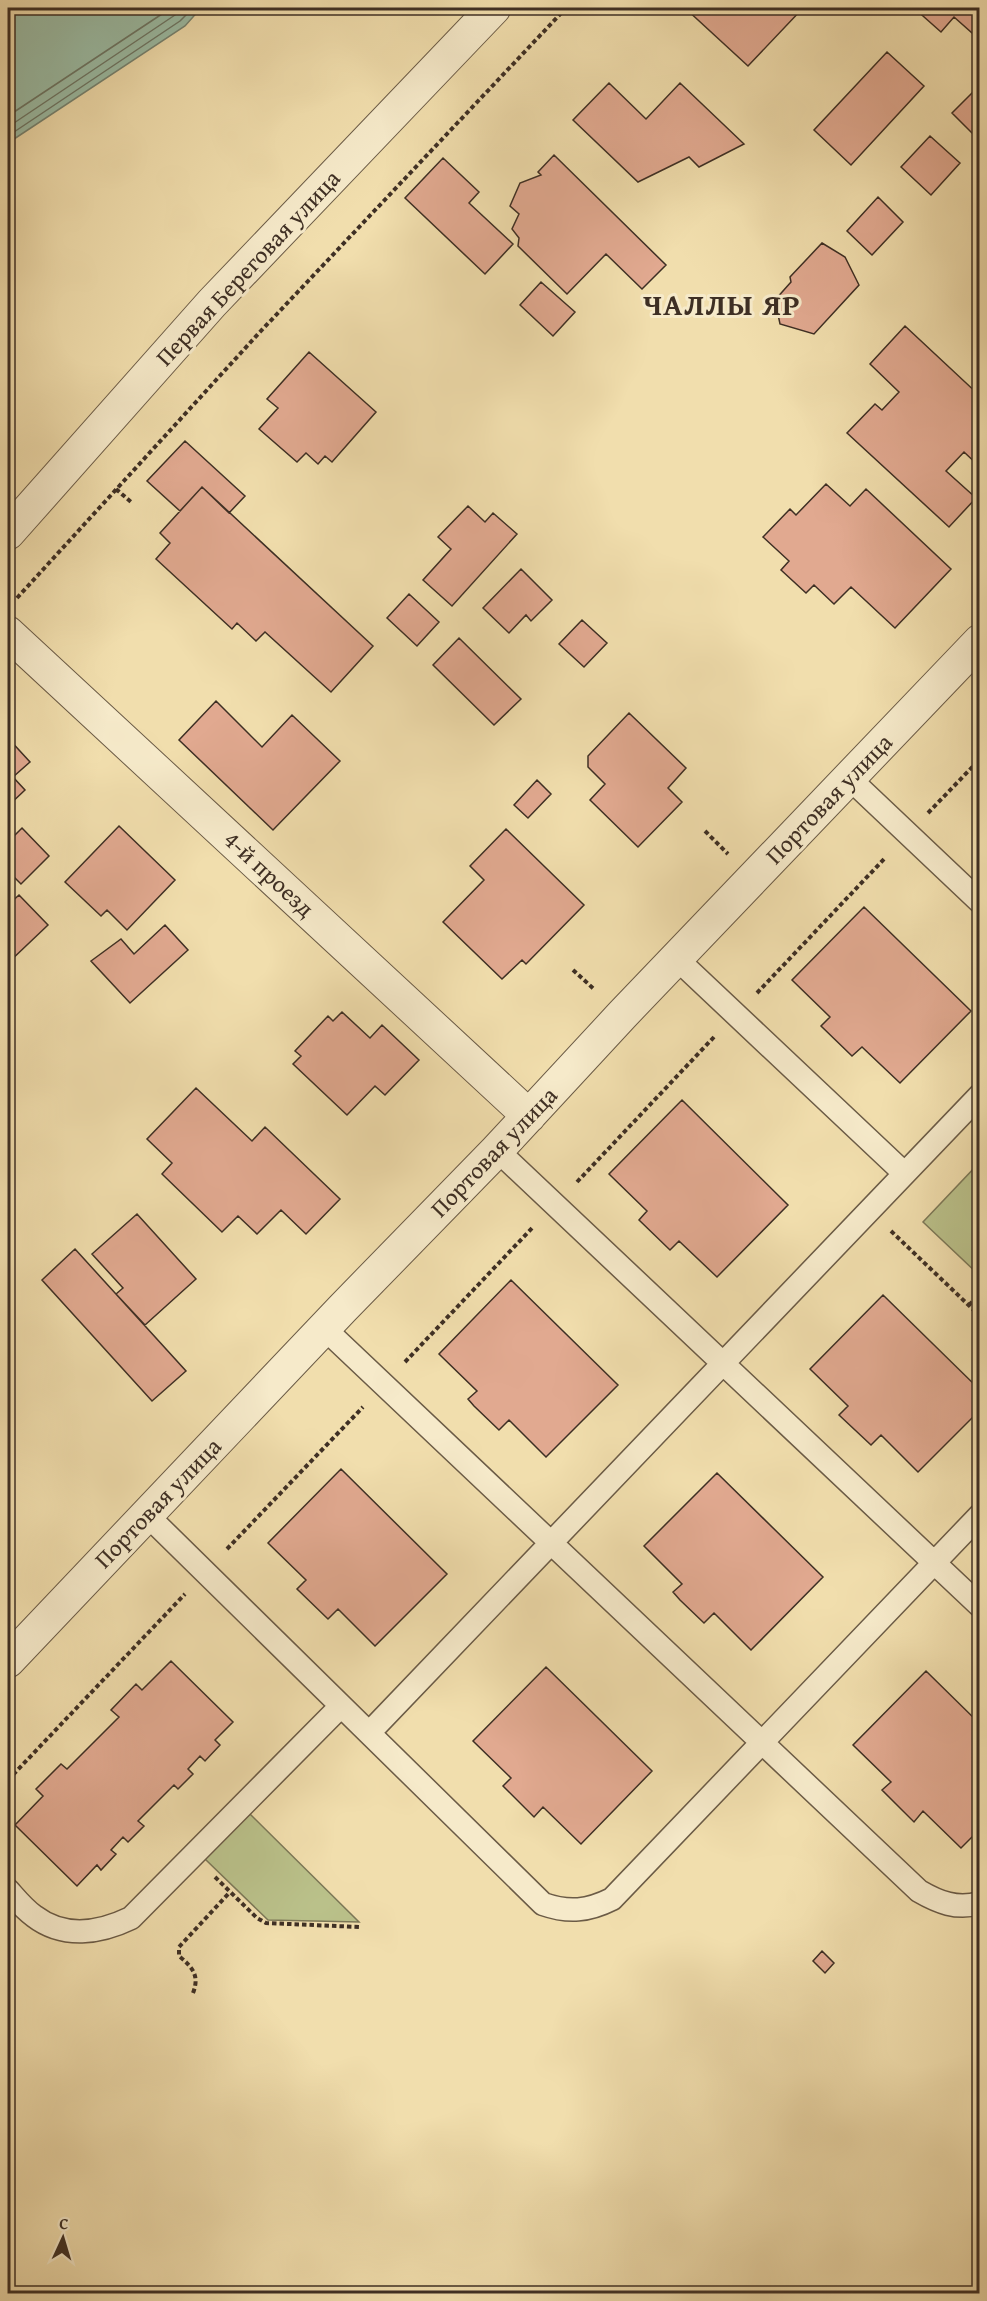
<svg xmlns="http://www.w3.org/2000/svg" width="987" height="2301" viewBox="0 0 987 2301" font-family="'Gentium Book Plus',serif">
<rect width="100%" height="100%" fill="#f1dead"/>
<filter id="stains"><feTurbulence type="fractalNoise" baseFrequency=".00333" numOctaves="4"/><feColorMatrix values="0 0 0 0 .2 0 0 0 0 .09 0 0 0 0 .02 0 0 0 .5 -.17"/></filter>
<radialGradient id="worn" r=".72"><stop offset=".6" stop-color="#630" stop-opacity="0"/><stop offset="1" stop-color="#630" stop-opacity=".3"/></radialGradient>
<!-- green -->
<path fill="#bac18a" stroke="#7c7857" stroke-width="1.5" d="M979 1163V1275L923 1222Z
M250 1814 359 1922 268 1920 205 1859Z"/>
<!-- water -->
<path fill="#9bbda6" stroke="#768472" stroke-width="1.5" d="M8 8H201L185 26 8 143Z"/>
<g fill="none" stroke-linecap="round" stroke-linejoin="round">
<!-- shore -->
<path stroke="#6c7665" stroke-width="1.5" d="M8 116 171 8
M8 127 175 15 183 8
M8 136 180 21 193 8"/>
</g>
<!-- building -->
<path fill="#e1a990" stroke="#3e2f24" stroke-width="1.5" d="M685 8H803L748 66Z
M914 8H980V40L954 17 941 32Z
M887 52 924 86 851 165 814 130Z
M609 83 646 119 680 83 744 144 699 167 689 157 638 182 573 120Z
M980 85V141L952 113Z
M930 136 960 163 931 195 901 167Z
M554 155 666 265 642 289 606 254 567 294 518 246 519 238 512 229 519 214 510 206 520 183 541 175 538 172Z
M443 158 479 192 469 203 513 244 485 274 405 198Z
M878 197 903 222 872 255 847 231Z
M822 243 845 257 859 285 814 334 780 324 775 300 791 282 790 277Z
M541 282 575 312 553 336 520 305Z
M905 326 980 396V467L964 452 946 471 976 498 949 527 847 433 875 404 882 410 899 392 870 364Z
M309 352 376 412 332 462 325 456 318 464 306 453 297 462 259 429 278 408 267 399Z
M185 441 245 496 229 513 202 487 180 511 147 481Z
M826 484 850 506 866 489 951 569 895 628 851 587 834 604 814 585 806 593 781 570 789 561 763 537 790 509 796 515Z
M202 487 373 646 331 692 265 632 256 641 237 623 232 629 156 559 170 543 160 533Z
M468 506 485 522 493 513 517 534 452 606 423 580 451 549 438 537Z
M521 569 552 600 531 621 526 615 509 633 483 608Z
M409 594 439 622 417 646 387 618Z
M582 620 607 643 584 667 559 644Z
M459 638 521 699 494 725 433 665Z
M216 701 262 747 292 715 340 761 273 830 179 740Z
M629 713 686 768 668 788 682 802 638 847 590 800 605 784 588 767V756Z
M8 738 30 762 13 777 25 790 8 806Z
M537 780 551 794 528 818 514 805Z
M119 826 175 880 127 930 107 910 101 916 65 882Z
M22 828 49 856 21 884 8 871V830L14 836Z
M506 829 584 905 526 964 522 960 502 979 443 922 484 880 470 866Z
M19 895 48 925 8 963V905Z
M864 907 971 1011 900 1083 862 1047 852 1056 821 1026 830 1017 792 980Z
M165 925 188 950 130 1003 91 961 121 939 134 954Z
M342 1012 370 1038 382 1025 419 1060 385 1095 375 1086 347 1115 293 1064 301 1056 295 1051 328 1016 333 1021Z
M196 1088 252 1141 265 1127 340 1199 306 1234 281 1210 257 1234 238 1216 222 1232 162 1174 172 1163 147 1139Z
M682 1100 788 1205 717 1277 679 1241 670 1250 639 1220 647 1211 609 1174Z
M137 1214 196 1279 145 1325 116 1294 123 1288 92 1254Z
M75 1249 186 1371 152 1401 42 1280Z
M511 1280 618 1385 546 1457 509 1420 499 1430 474 1406 468 1399 477 1391 439 1354Z
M883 1295 980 1390V1410L918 1472 881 1435 871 1445 839 1415 848 1406 810 1369Z
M341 1469 447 1574 375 1646 338 1609 328 1619 297 1589 306 1580 268 1543Z
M717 1473 823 1577 751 1650 714 1613 704 1623 680 1600 673 1592 682 1584 644 1546Z
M171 1661 233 1722 215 1740 220 1745 205 1761 200 1756 188 1769 193 1774 178 1789 174 1785 138 1821 144 1826 128 1842 123 1837 111 1850 116 1854 101 1870 97 1865 77 1886 15 1825 43 1796 36 1789 61 1764 67 1769 119 1717 111 1710 136 1684 142 1690Z
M546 1667 652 1771 581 1844 543 1807 534 1817 503 1786 511 1778 473 1741Z
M926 1671 980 1724V1829L961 1848 923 1811 914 1822 882 1790 891 1782 853 1745Z
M822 1951 834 1963 825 1973 813 1961Z"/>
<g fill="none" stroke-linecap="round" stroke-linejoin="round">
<!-- lane casing -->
<g stroke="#6b5b46" stroke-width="25">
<path id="lane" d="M849 778 980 902
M677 959 904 1173
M497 1150 980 1606
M325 1329 919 1891C938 1902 957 1910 980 1903
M147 1515 543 1904C569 1913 588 1911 612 1899L980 1515
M369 1733 980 1095
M8 1890C16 1899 24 1909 34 1916 64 1939 100 1933 131 1918L341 1706"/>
</g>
<!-- street casing -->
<g stroke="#6b5b46" stroke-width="35">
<path id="street" d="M8 533 212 303 494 8
M8 633 529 1116
M8 1661 343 1308 497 1150 622 1015 980 641"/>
</g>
<!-- path -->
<path stroke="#3e2f24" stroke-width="4" stroke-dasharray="4.5 3" stroke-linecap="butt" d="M116 489 131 502
M17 598 259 333 566 8
M928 813 980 759
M705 831 728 854
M573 970 595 990
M757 993 886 857
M577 1182 714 1037
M891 1231 980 1316
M969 1305 980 1294
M405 1362 534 1226
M227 1549 363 1407
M8 1780 185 1594
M215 1877 257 1918 266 1923 359 1927
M193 1993C200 1975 192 1967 179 1956V1947L230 1892"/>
<!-- lane -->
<use href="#lane" stroke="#f6eaca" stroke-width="22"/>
<!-- street -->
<use href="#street" stroke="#f6eaca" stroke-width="33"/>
</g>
<g text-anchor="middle" stroke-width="6" stroke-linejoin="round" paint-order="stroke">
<!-- street labels -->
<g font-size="24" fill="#3e2f24" stroke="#f6eaca">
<text transform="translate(248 268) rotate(-47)" y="8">Первая Береговая улица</text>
<text transform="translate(829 799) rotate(-46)" y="8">Портовая улица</text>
<text transform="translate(269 874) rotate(43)" y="8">4-й проезд</text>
<text transform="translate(494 1152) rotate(-46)" y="8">Портовая улица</text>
<text transform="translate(158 1503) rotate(-46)" y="8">Портовая улица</text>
</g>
<!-- district labels -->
<g font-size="30" font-weight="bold" letter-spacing="1.5" fill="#3e2f24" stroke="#f6eaca">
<text x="722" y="315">ЧАЛЛЫ ЯР</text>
</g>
</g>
<!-- margin -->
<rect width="987" height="2301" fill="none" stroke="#f1dead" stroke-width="30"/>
<rect x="9" y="9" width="969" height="2283" fill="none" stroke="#3e2f24" stroke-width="3"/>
<rect x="15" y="15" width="957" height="2271" fill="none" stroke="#3e2f24" stroke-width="1.5"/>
<!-- north arrow -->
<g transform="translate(63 2238) rotate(4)" stroke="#f6eaca" stroke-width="4.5" paint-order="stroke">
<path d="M0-4.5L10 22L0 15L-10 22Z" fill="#3e2f24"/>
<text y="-9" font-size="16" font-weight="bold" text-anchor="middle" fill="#3e2f24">С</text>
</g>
<rect width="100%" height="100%" filter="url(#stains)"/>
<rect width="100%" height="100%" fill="url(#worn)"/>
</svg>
